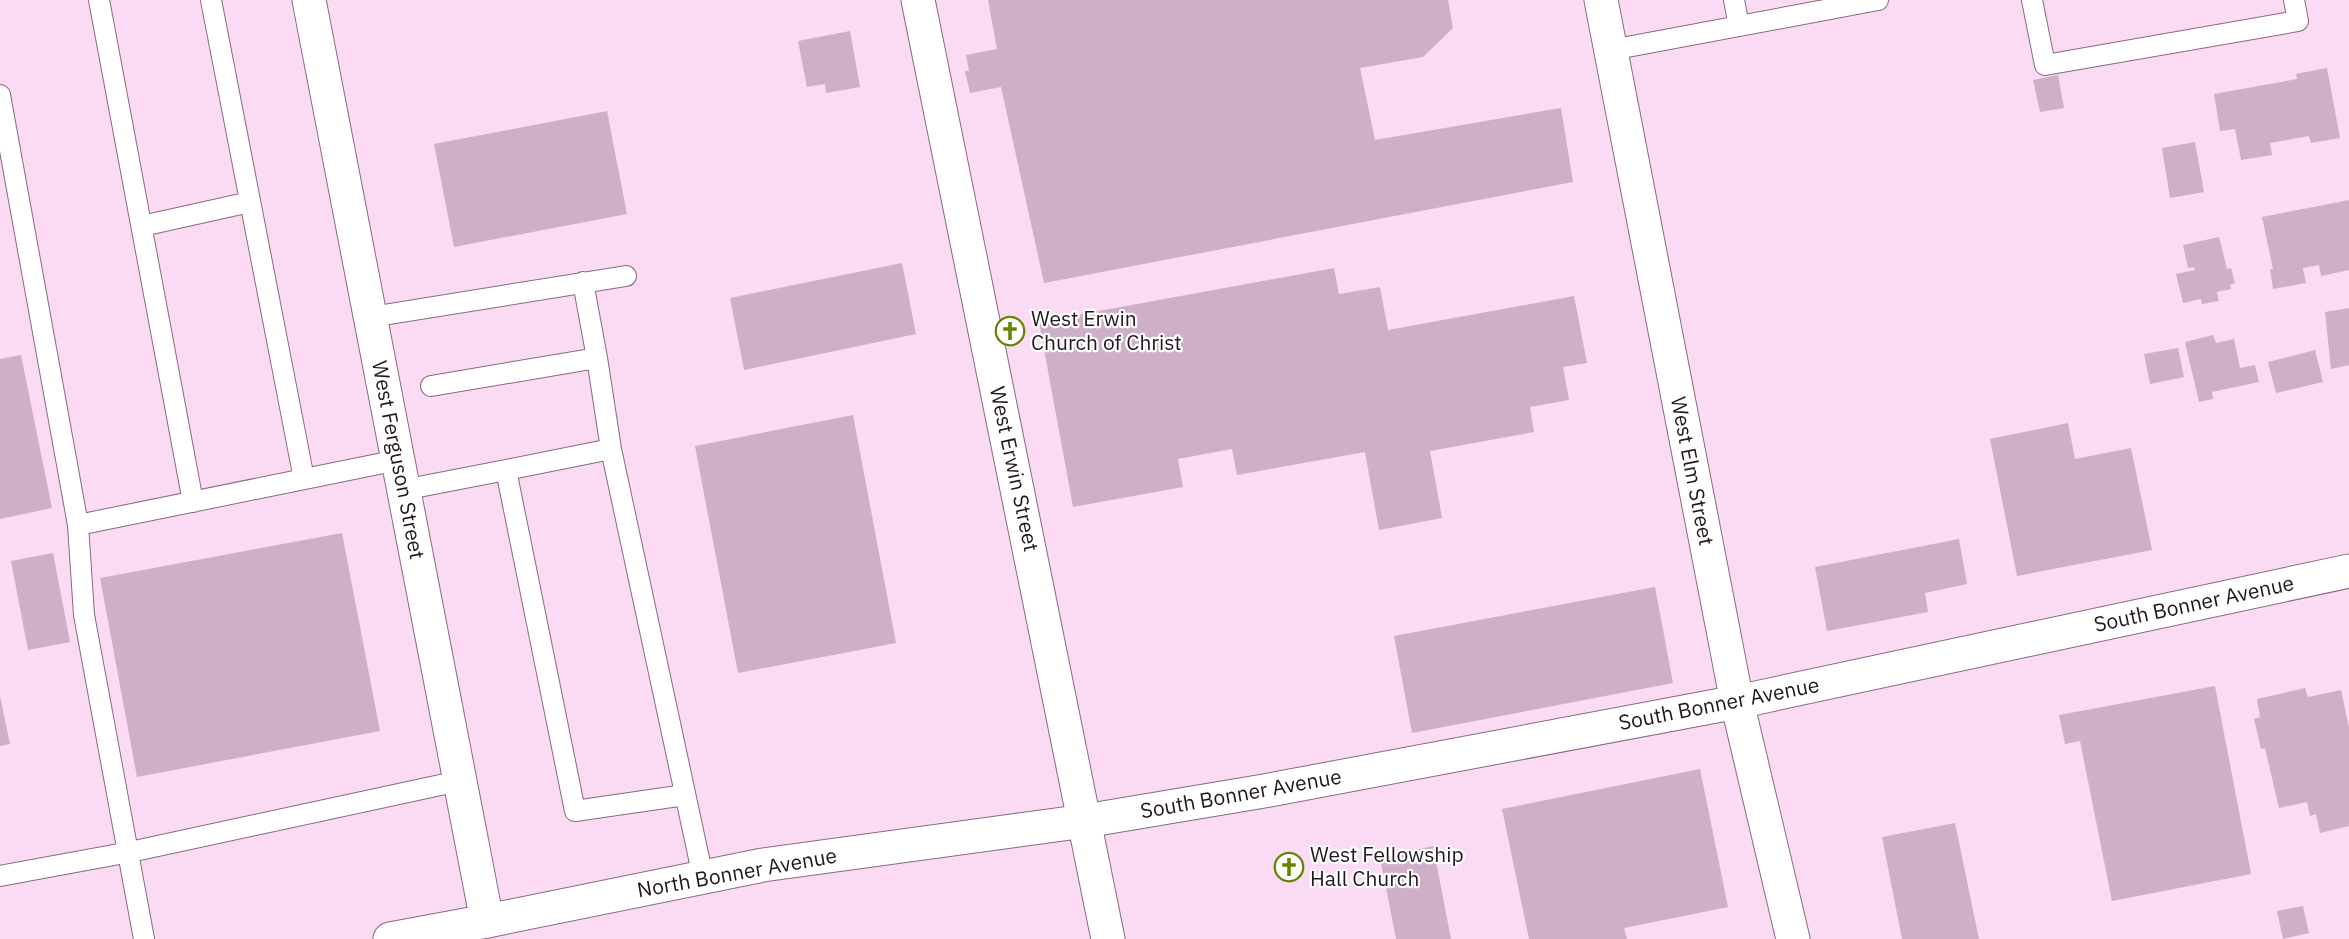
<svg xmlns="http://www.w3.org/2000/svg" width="2349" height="939" viewBox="0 0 2349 939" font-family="'IBM Plex Sans',sans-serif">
<rect width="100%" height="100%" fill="#fbdaf3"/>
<!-- building -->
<path fill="#cfafc7" d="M988 0H1448L1453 28 1423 57 1360 68 1375 140 1561 108 1573 182 1044 283 1001 87 970 93 965 71H969L966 55 997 49Z
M850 31 860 87 826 93 825 84 807 87 798 41Z
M2327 68 2340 138 2311 143 2309 136 2270 143 2272 155 2241 160 2235 129 2220 131 2214 94 2297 79 2296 74Z
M2058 75 2064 108 2040 112 2033 80Z
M607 111 627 214 454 247 434 144Z
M2195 142 2204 192 2170 198 2162 148Z
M2349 200V270L2321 276 2319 265 2303 268 2306 283 2273 289 2270 269H2273L2262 217Z
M2219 237 2227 269 2231 268 2235 283 2230 285 2231 289 2217 292 2219 301 2202 304 2201 299 2183 303 2176 274 2195 270 2194 267 2188 268 2183 245Z
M902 263 916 334 744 370 730 298Z
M1334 268 1339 294 1380 287 1388 330 1574 296 1587 363 1563 367 1569 400 1530 407 1534 432 1430 451 1442 518 1379 530 1365 452 1237 475 1232 449 1178 459 1183 487 1073 507 1039 322Z
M2349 308V365L2331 369 2325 312Z
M2213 335 2216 343 2234 339 2240 368 2255 365 2259 382 2212 392 2213 399 2199 402 2185 342Z
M2178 348 2184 377 2150 384 2144 354Z
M2315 350 2323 382 2276 393 2268 362Z
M21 355 52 508 0 519V359Z
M853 415 896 643 738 673 695 446Z
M2068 423 2075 459 2131 448 2152 550 2017 576 1990 439Z
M342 533 380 731 137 777 100 578Z
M1959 539 1967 584 1925 593 1928 612 1827 631 1815 567Z
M53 553 70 642 28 650 11 561Z
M1655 587 1673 683 1412 733 1394 636Z
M2215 686 2251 874 2112 901 2080 741 2065 744 2059 715Z
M2305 688 2308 697 2341 690 2349 728V826L2320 833 2316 814 2310 816 2307 802 2279 808 2265 748 2261 749 2254 719 2260 717 2257 699Z
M0 696 10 744 0 746Z
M1700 769 1728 907 1624 928 1627 939H1529L1502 809Z
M1955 823 1979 939H1902L1882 837Z
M1433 846 1451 939H1396L1380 857Z
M2303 906 2309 933 2283 939 2277 911Z"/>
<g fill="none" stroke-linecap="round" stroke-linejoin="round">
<!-- service casing -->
<g stroke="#886a80" stroke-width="22">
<path id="service" d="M99 0 193 502
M211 0 304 479
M1734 0 1739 26
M2032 0 2045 65 2298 21 2294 0
M1611 50 1878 0
M0 95 78 525 84 615 144 939
M142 226 250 202
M583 282 597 358
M371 317 626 276
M431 386 597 358 611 449 703 877
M611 449 506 470 575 811 685 795
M403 490 506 470
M78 525 398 460
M0 876 130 852 459 781"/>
</g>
<!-- tertiary casing -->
<g stroke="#886a80" stroke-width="35">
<path id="tertiary" d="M1601 0 1737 702 1793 939
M1085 821 1264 791 1737 702 2349 571
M390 939 487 921"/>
</g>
<!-- secondary casing -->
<g stroke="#886a80" stroke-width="35">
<path id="secondary" d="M309 0 487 921 763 865 1085 821
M918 0 1108 939"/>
</g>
<!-- service -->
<use href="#service" stroke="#fff" stroke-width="20"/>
<!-- tertiary -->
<use href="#tertiary" stroke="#fff" stroke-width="33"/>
<!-- secondary -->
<use href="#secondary" stroke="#fff" stroke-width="33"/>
</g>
<!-- icons -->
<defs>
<g id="church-ring" transform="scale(1.5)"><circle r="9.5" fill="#fff" stroke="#658500" stroke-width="1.5"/><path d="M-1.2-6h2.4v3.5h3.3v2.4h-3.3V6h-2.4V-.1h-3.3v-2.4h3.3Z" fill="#658500"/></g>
</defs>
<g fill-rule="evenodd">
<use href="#church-ring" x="1010" y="331"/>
<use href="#church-ring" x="1289" y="867"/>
</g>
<g text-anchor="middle" stroke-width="4.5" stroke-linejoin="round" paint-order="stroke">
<!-- poi labels -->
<g font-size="21" fill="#22161f" stroke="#fff" text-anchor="start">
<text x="1031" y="326">West Erwin<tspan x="1031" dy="24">Church of Christ</tspan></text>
<text x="1310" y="862">West Fellowship<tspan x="1310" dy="24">Hall Church</tspan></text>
</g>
<!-- street labels -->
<g font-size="21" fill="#22161f" stroke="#fff">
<text transform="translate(398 460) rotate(79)" y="7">West Ferguson Street</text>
<text transform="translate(1014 469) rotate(78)" y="7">West Erwin Street</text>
<text transform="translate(1692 471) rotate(79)" y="7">West Elm Street</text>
<text transform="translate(2194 604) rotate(-12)" y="7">South Bonner Avenue</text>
<text transform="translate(1719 704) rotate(-11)" y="7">South Bonner Avenue</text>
<text transform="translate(1241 794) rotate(-10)" y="7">South Bonner Avenue</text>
<text transform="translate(737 873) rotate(-10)" y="7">North Bonner Avenue</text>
</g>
</g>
</svg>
